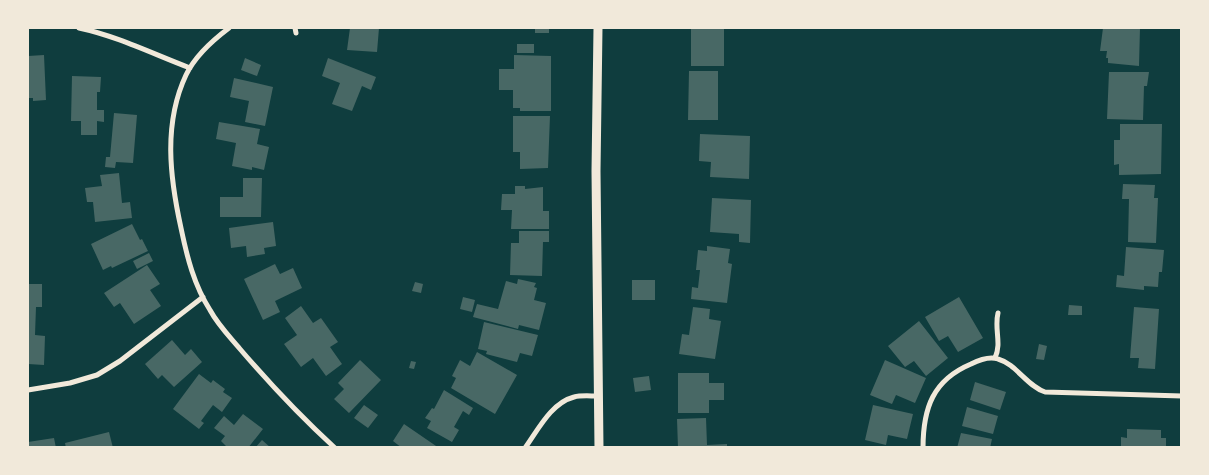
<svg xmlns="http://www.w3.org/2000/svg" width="1209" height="475" viewBox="0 0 1209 475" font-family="'Source Sans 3',sans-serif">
<rect width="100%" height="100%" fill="#0f3d3e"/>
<!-- building -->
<path fill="#486865" d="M350 28H379L377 52 347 50Z
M535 28H549V33H535Z
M691 28H724V66H691Z
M1103 28H1140L1139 66 1108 63V58H1106L1107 51H1100Z
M517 44H534V53H517Z
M44 55 46 100 33 101V98H28V56Z
M514 55 551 56V111H520V108H513V90H499V69H514Z
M245 58 261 65 257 76 241 70Z
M328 58 376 77 371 90 362 86 352 111 332 104 340 83 322 76Z
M689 71H718V120H688Z
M1109 72H1149L1147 86H1144L1143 120 1107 119Z
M72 76 101 77 100 92H97V110H104V122L97 121V135H81V121H71Z
M234 78 273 87 265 126 245 122 249 101 230 97Z
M114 113 137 115 133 163 116 162 115 168 105 167 106 157H110Z
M513 116H550L548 168 520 169V152H513Z
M219 122 260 129 257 144 269 147 264 170 252 167V170L232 166 236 143 216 139Z
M1120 124H1162L1161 174 1119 175V164L1114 165V140H1120Z
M700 134 750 136 749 179 710 177 711 162 699 161Z
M119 173 122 203 130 202 132 218 95 222 93 202H87L85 188 102 186 100 175Z
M243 178H262L261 217H220V197H243Z
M1123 184 1155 185 1154 198H1158L1156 243 1128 242 1129 199H1122Z
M515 186H525V189L543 187V211H549V229H511L512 210H501L502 194H515Z
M712 198 751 200 750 243 739 242V234L710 232Z
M273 222 276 246 264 248 265 254 247 257 246 246 231 248 229 228Z
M132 224 140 240 142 239 148 251 112 268 111 266 103 270 91 244Z
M519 231H549V242H543L542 276 510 275 511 243H519Z
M707 246 730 249 728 263 732 264 727 303 691 299 692 287 698 288 700 270H696L698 250 707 251Z
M1126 247 1164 250 1162 272H1159L1158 287 1144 286V290L1116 287 1117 275 1124 276Z
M149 253 153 261 137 269 133 261Z
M275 264 280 274 293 268 302 288 275 301 280 312 263 320 244 279Z
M147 265 160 284 150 290 161 306 134 324 120 303 114 307 104 293Z
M518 279 536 283 534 287 537 288 534 300 546 303 539 330 519 325 518 329 473 317 477 304 498 309 506 281 517 284Z
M632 280H655V300H632Z
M415 282 423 284 421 293 412 291Z
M28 284H42V307H36L35 335 45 336 44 365 28 364Z
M463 297 475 300 472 312 460 309Z
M959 297 983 338 958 352 948 336 939 341 925 317Z
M1069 305 1082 306V315H1068Z
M301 306 313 323 321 318 338 342 330 347 342 364 326 376 313 358 301 367 284 344 297 335 285 318Z
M693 307 710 309 709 319 721 321 715 359 679 354 682 334 689 335Z
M1134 307 1159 309 1155 369 1138 368 1139 358H1130Z
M919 321 948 358 926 376 914 361 905 367 888 346Z
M484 322 538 335 532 356 520 353 517 362 486 354 487 351 478 349Z
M172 340 185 355 191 349 202 362 174 387 162 375 158 379 145 364Z
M1039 344 1047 346 1044 360 1036 359Z
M477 352 517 375 495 414 451 388 456 378 452 376 460 360 470 366Z
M360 360 381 380 349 413 334 399 344 389 338 383Z
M885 360 926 378 915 403 896 395 892 404 870 395Z
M411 361 416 362 414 369 409 368Z
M678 373H709V383H724V400H709V413H678Z
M199 374 211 383 213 380 225 389 223 392 232 398 222 412 213 405 201 421 204 423 199 429 173 409Z
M649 376 651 390 635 392 633 378Z
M975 382 1006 392 1000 410 970 400Z
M444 390 473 408 469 415 463 411 454 427 459 430 452 442 427 428 431 421 425 418 432 408 434 409Z
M364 405 378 415 368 428 354 418Z
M873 405 913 414 907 439 888 435 886 445 865 440Z
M967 407 998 416 993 434 962 426Z
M243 414 263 429 248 448H228L221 441 225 436 214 428 224 416 234 425Z
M706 418 707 445 727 444V448H678L677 419Z
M404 424 439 448H402L393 441Z
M1127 429 1161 430V438H1166V448H1121V437L1127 438Z
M109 432 113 448H66L65 443Z
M961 433 992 439 990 448H957Z
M54 438 56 448H28V442Z
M262 440 271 448H255Z"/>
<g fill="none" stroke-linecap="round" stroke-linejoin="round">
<!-- minor -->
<path stroke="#f1e9da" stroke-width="5" d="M79 28C117 36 153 54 190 68
M229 28C213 40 195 56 186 75 163 124 170 178 181 228 187 257 194 285 210 310 218 325 230 337 240 349 270 384 301 417 335 448
M295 28 296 33
M995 358C1002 343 994 329 998 313
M28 390 70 383 97 375 120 361 203 297
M525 448C538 430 551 403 574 397 581 395 590 396 597 396
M923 448C923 408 933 380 971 364 979 360 989 356 998 359 1016 364 1027 386 1045 392L1182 396"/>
<!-- tertiary -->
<path stroke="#f1e9da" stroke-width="9" d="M598 28 596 171 599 448"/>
</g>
<!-- border -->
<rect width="1209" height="475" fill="none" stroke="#f1e9da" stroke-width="58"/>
</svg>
